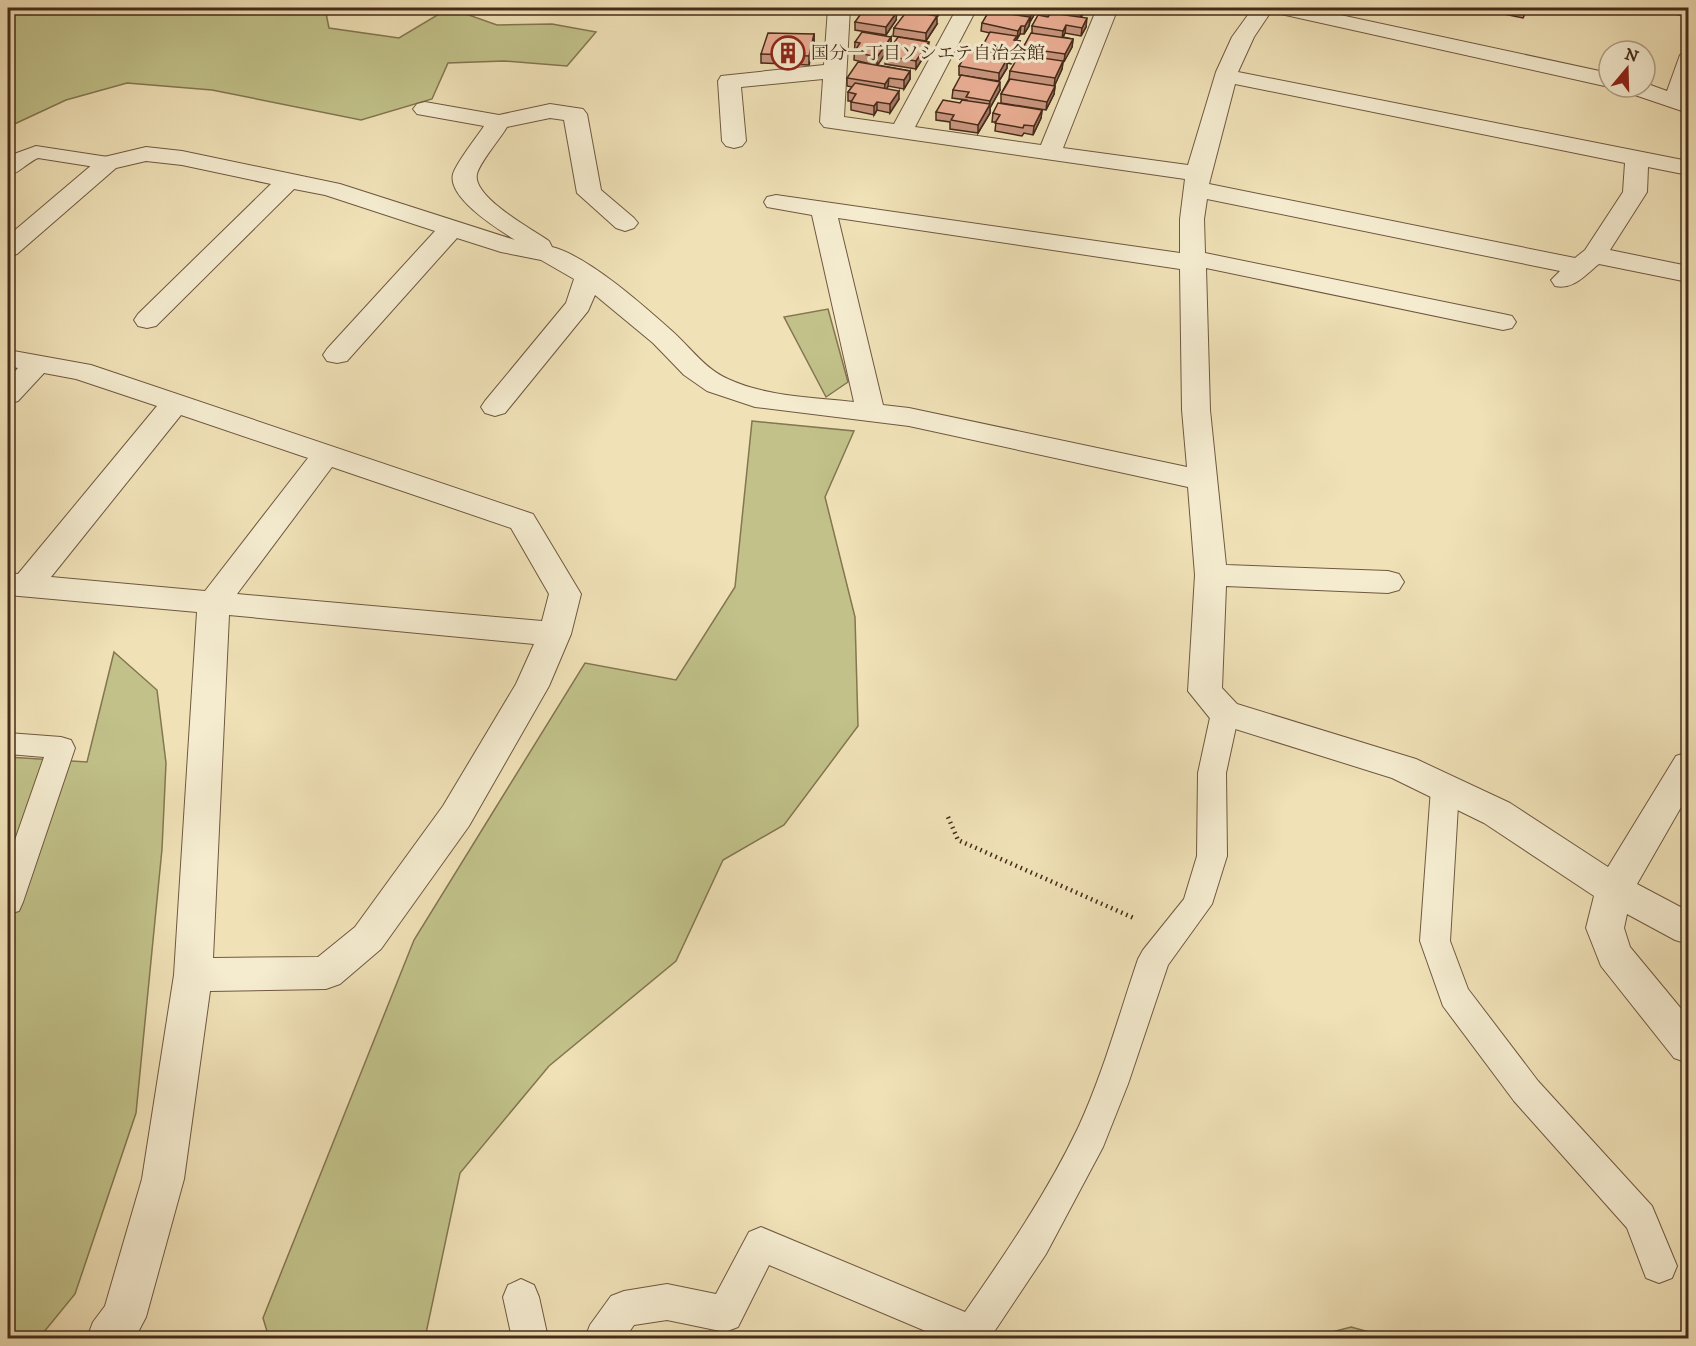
<svg xmlns="http://www.w3.org/2000/svg" width="1696" height="1346" viewBox="0 0 1696 1346" font-family="'IM FELL DW Pica','Noto Serif JP',serif">
<rect width="100%" height="100%" fill="#f0e1b7"/>
<filter id="stains"><feTurbulence type="fractalNoise" baseFrequency=".00333" numOctaves="4"/><feColorMatrix values="0 0 0 0 .2 0 0 0 0 .09 0 0 0 0 .02 0 0 0 .5 -.17"/></filter>
<radialGradient id="worn" r=".72"><stop offset=".6" stop-color="#630" stop-opacity="0"/><stop offset="1" stop-color="#630" stop-opacity=".3"/></radialGradient>
<!-- green -->
<path fill="#c1c189" stroke="#837651" stroke-width="1.5" d="M8 8H236C243 11 310 7 325 8L329 28 399 38 449 8 497 25 552 24 596 32 567 66 504 61 448 63 432 99 361 120 212 90 127 83 66 100 8 127Z
M828 309 848 382 826 397 784 317Z
M752 421 854 431 825 497 855 617 858 726 784 825 723 860 676 961 549 1066 460 1173 425 1338H269L263 1318 414 940 585 663 676 680 735 587Z
M114 652 157 690 166 763 162 849 136 1113 75 1294 39 1338H8V757L87 762Z
M1351 1327 1391 1338H1309Z"/>
<g fill="none" stroke-linecap="round" stroke-linejoin="round">
<!-- lane casing -->
<g stroke="#705840" stroke-width="2">
<path id="lane" d="M36 146 108 157 115 159 118 163 115 167 108 169 38 158C27 163 19 173 8 176V160L14 154Z
M1225 703 1235 706 1239 713 1226 773 1227 856 1212 904 1168 965 1128 1084 1103 1147 1046 1254 990 1338H942L769 1265 738 1327 725 1332 667 1320 634 1325 625 1338H585L590 1325 611 1296 624 1291 667 1284 716 1294 749 1232 761 1227 965 1312C1006 1253 1047 1193 1078 1128 1103 1074 1119 1015 1138 959L1143 950 1184 899 1197 856 1198 773 1211 713 1215 706Z
M8 733 61 737 71 740 75 748 23 902 19 911 8 914V860L44 757 8 754Z
M1445 777 1455 780 1459 788 1450 941 1468 989 1538 1081 1652 1206 1677 1266 1672 1278 1659 1283 1646 1278 1627 1228 1514 1101 1443 1006 1420 941 1431 788 1435 780Z
M521 1279 534 1285 539 1297 548 1338H512L503 1297 508 1285Z"/>
</g>
<!-- street casing -->
<g stroke="#705840" stroke-width="2">
<path id="street" d="M828 8H850L844 117 894 124 957 8H977L915 127 1041 145 1097 8H1118L1063 148 1188 165 1216 72 1232 37 1253 8H1308L1609 73V87L1281 14 1272 10 1254 37 1238 72 1688 161V175L1648 167 1647 192 1610 250 1688 266V282L1599 264C1585 275 1574 290 1555 286L1551 280 1560 271 1207 199 1204 219 1205 253 1503 314 1512 316 1516 322 1512 328 1503 330 1206 268 1210 410 1226 565 1388 571 1399 574 1404 582 1399 590 1388 593 1226 586 1222 688 1237 704 1416 759 1510 803 1608 867 1676 756 1688 752V795L1637 884 1688 911V944L1675 940 1627 914 1624 928 1630 947 1688 1017V1063L1674 1058 1601 966 1586 928 1594 896 1484 823 1392 778 1213 722 1188 691 1195 575 1188 487 909 426 755 407 707 391 684 375 653 343 595 295 588 311 505 413 495 416 485 413 481 407 485 401 566 303 574 279 541 260 501 252 457 238 347 361 337 363 327 361 323 355 327 349 435 231 325 195 294 189 156 326 147 328 138 326 134 320 138 314 271 184 182 165 146 161 116 168 17 254 8 257V236L100 158 146 147 182 151 340 184 515 240C498 229 447 198 453 174 456 163 477 137 484 126L417 114 413 109 417 104 425 102 499 115 550 104 583 109 587 114 601 190 634 218 638 223 634 228 625 231 616 228 577 193 564 120 550 118 507 127C500 139 480 162 477 174 472 197 532 229 549 241L552 247C588 256 644 306 672 331 690 347 705 369 728 379 767 397 812 397 854 402L812 215 767 207 764 202 767 197 776 195 1180 253V219L1185 179 824 127 820 122 823 79 741 87 746 141 742 146 734 148 726 146 722 141 718 81 721 76 824 65ZM1235 84 1625 163 1623 192 1585 250 1575 258 1209 184ZM838 218 1180 269 1182 410 1187 467 909 408 883 405Z
M1688 53V113L1626 92 1623 87H1645V83L1667 91 1680 55Z
M8 350 91 365 533 514 581 594 571 634 549 686 469 826 381 949 340 984 326 989 210 991 184 1179 146 1317 135 1338H87L93 1322 105 1306 142 1179 174 975 197 612 8 595V573L18 574 157 406 76 379 44 373 18 401 8 404V379L18 368 8 366ZM181 415 308 458 205 591 51 577ZM332 467 511 528 549 594 542 621 237 594ZM229 615 534 644 516 684 443 806 355 927 318 957 213 958Z"/>
</g>
<!-- secondary casing -->
<g stroke="#452b19" stroke-width="2">
<path id="secondary" d="M1667 8H1688V16L1670 13Z"/>
</g>
<!-- path -->
<path stroke="#452b19" stroke-width="4.5" stroke-dasharray="1.5 4" stroke-linecap="butt" d="M948 817 958 840 1136 919"/>
<!-- lane -->
<use href="#lane" fill="#f5ecd0" fill-rule="evenodd"/>
<!-- street -->
<use href="#street" fill="#f5ecd0" fill-rule="evenodd"/>
<!-- secondary -->
<use href="#secondary" fill="#f5ecd0" fill-rule="evenodd"/>
</g>
<!-- wall -->
<path fill="#c9967f" stroke="#452b19" stroke-width="1.5" d="M877 8H897L895 10Z
M901 8H950L949 10 942 9 938 16 901 10Z
M997 8H1038L1030 22 1029 26 1024 34H1020L1017 39 1016 41H1020L1019 49 1011 64 1007 63V68L999 81 959 75V66L979 53 980 51 990 33 981 31 982 23 1009 14V13L997 11Z
M1040 8H1086L1081 18 1086 27 1081 36 1065 33 1063 37 1073 39 1072 47 1063 62 1062 69 1054 86H1055L1054 94 1046 110 1001 103V94L1009 79 1010 71 1035 59 1036 58 1022 56 1023 48 1032 33V26L1039 15Z
M1474 8H1528L1523 18Z
M896 20 886 35 855 30V22Z
M937 24 926 41 893 36 894 28Z
M814 34V42L809 65 761 63V54Z
M891 37V45L877 65 910 71V79L904 89 888 86 887 89 899 99 890 113 877 110 874 115 851 110V101H848V92L852 87 847 86V78L867 63 854 60 855 42Z
M928 50 916 69 885 64V56Z
M953 90H1000L990 108V113L978 133 950 129V122L936 120V112L960 103 966 100 952 98Z
M1042 110 1041 118 1033 135 1024 133 1022 136 995 131 996 122H992L993 113Z"/>
<!-- shaded-wall -->
<path fill="#a47a68" stroke="#452b19" stroke-width="1.5" d="M938 8H942L938 16Z
M1034 8H1038L1030 22 1031 14Z
M1083 8H1086L1080 18 1081 10Z
M897 12 896 20 886 35V27Z
M937 16V24L926 41V33Z
M1030 17 1029 26 1024 34 1025 26Z
M1087 18 1086 27 1081 36 1082 28Z
M1066 25 1065 33 1062 39 1063 31Z
M1021 26 1020 34 1017 39 1018 31Z
M814 34V42L809 65V56Z
M891 37V45L877 66V57Z
M1073 39 1072 47 1064 62 1065 54Z
M1020 41 1019 49 1011 64V56Z
M929 42 928 50 916 69V61Z
M1007 59V68L999 81V73Z
M1063 61 1062 69 1054 87 1055 78Z
M910 71V79L904 89V80Z
M889 78 888 86 884 93 885 84Z
M1000 82V90L990 108V113L978 133V125L989 106 990 101Z
M1055 86 1054 94 1046 110 1047 102Z
M899 91V99L890 113V104Z
M877 102V110L874 115V106Z
M1042 110 1041 118 1033 135 1034 126Z"/>
<!-- building -->
<path fill="#eaae94" stroke="#452b19" stroke-width="1.5" d="M865 8H870L897 12 886 27 855 22Z
M1011 8H1034L1031 14 1010 11Z
M1040 8H1083L1081 10 1075 9 1072 14 1040 9Z
M907 11 937 16 926 33 894 28Z
M989 11 1030 17 1025 26H1021L1018 31 982 23Z
M1051 13 1087 18 1082 28 1066 25 1063 31 1032 26 1038 15 1048 17Z
M862 32 891 37 877 57 854 52 860 43 855 42Z
M990 32 1017 36 1014 40 1020 41 1011 56 980 51Z
M768 33 814 34 809 56 761 54Z
M1031 33 1073 39 1065 54 1023 48Z
M898 37 929 42 916 61 885 56Z
M968 51 1007 59 999 73 959 66Z
M1018 57 1035 59 1036 57 1063 61 1055 78 1010 71Z
M858 62 910 71 904 80 889 78 885 84 847 78Z
M961 75 1000 82 990 101 966 97 969 92 953 90Z
M1010 79 1055 86 1047 102 1001 94Z
M855 83 899 91 890 104 877 102 874 106 851 102 856 94 848 92Z
M943 100 960 103 962 100 990 104 978 125 951 120 954 115 936 112Z
M998 103 1042 110 1034 126 1024 125 1023 128 995 123 1000 115 993 113Z"/>
<!-- icons -->
<defs>
<g id="building-ring" transform="scale(1.725)"><circle r="9.5" fill="#f5ecd0" stroke="#8f2418" stroke-width="1.5"/><path d="M-4-6H4V6H1V3H-1V6H-4ZM-2.5-4.3h1.7v1.8h-1.7ZM.8-4.3h1.7v1.8H.8ZM-2.5-1h1.7V.8h-1.7ZM.8-1h1.7V.8H.8Z" fill="#8f2418"/></g>
</defs>
<g fill-rule="evenodd">
<use href="#building-ring" x="788" y="53"/>
</g>
<g text-anchor="middle" stroke-width="6" stroke-linejoin="round" paint-order="stroke">
<!-- far-poi labels -->
<g font-size="18" fill="#452b19" stroke="#f5ecd0" text-anchor="start">
<text x="811" y="59">国分一丁目ソシエテ自治会館</text>
</g>
</g>
<!-- margin -->
<rect width="1696" height="1346" fill="none" stroke="#f0e1b7" stroke-width="30"/>
<rect x="9" y="9" width="1678" height="1328" fill="none" stroke="#452b19" stroke-width="3"/>
<rect x="15" y="15" width="1666" height="1316" fill="none" stroke="#452b19" stroke-width="1.5"/>
<!-- north arrow -->
<g transform="translate(1627 69) rotate(19)"><circle r="28" fill="#f5ecd0" stroke="#af9f87" stroke-width="1.5"/>
<path d="M0-4.5L10 22L0 15L-10 22Z" fill="#8f2418"/>
<text y="-9" font-size="16" font-weight="bold" text-anchor="middle" fill="#452b19">N</text>
</g>
<rect width="100%" height="100%" filter="url(#stains)"/>
<rect width="100%" height="100%" fill="url(#worn)"/>
</svg>
